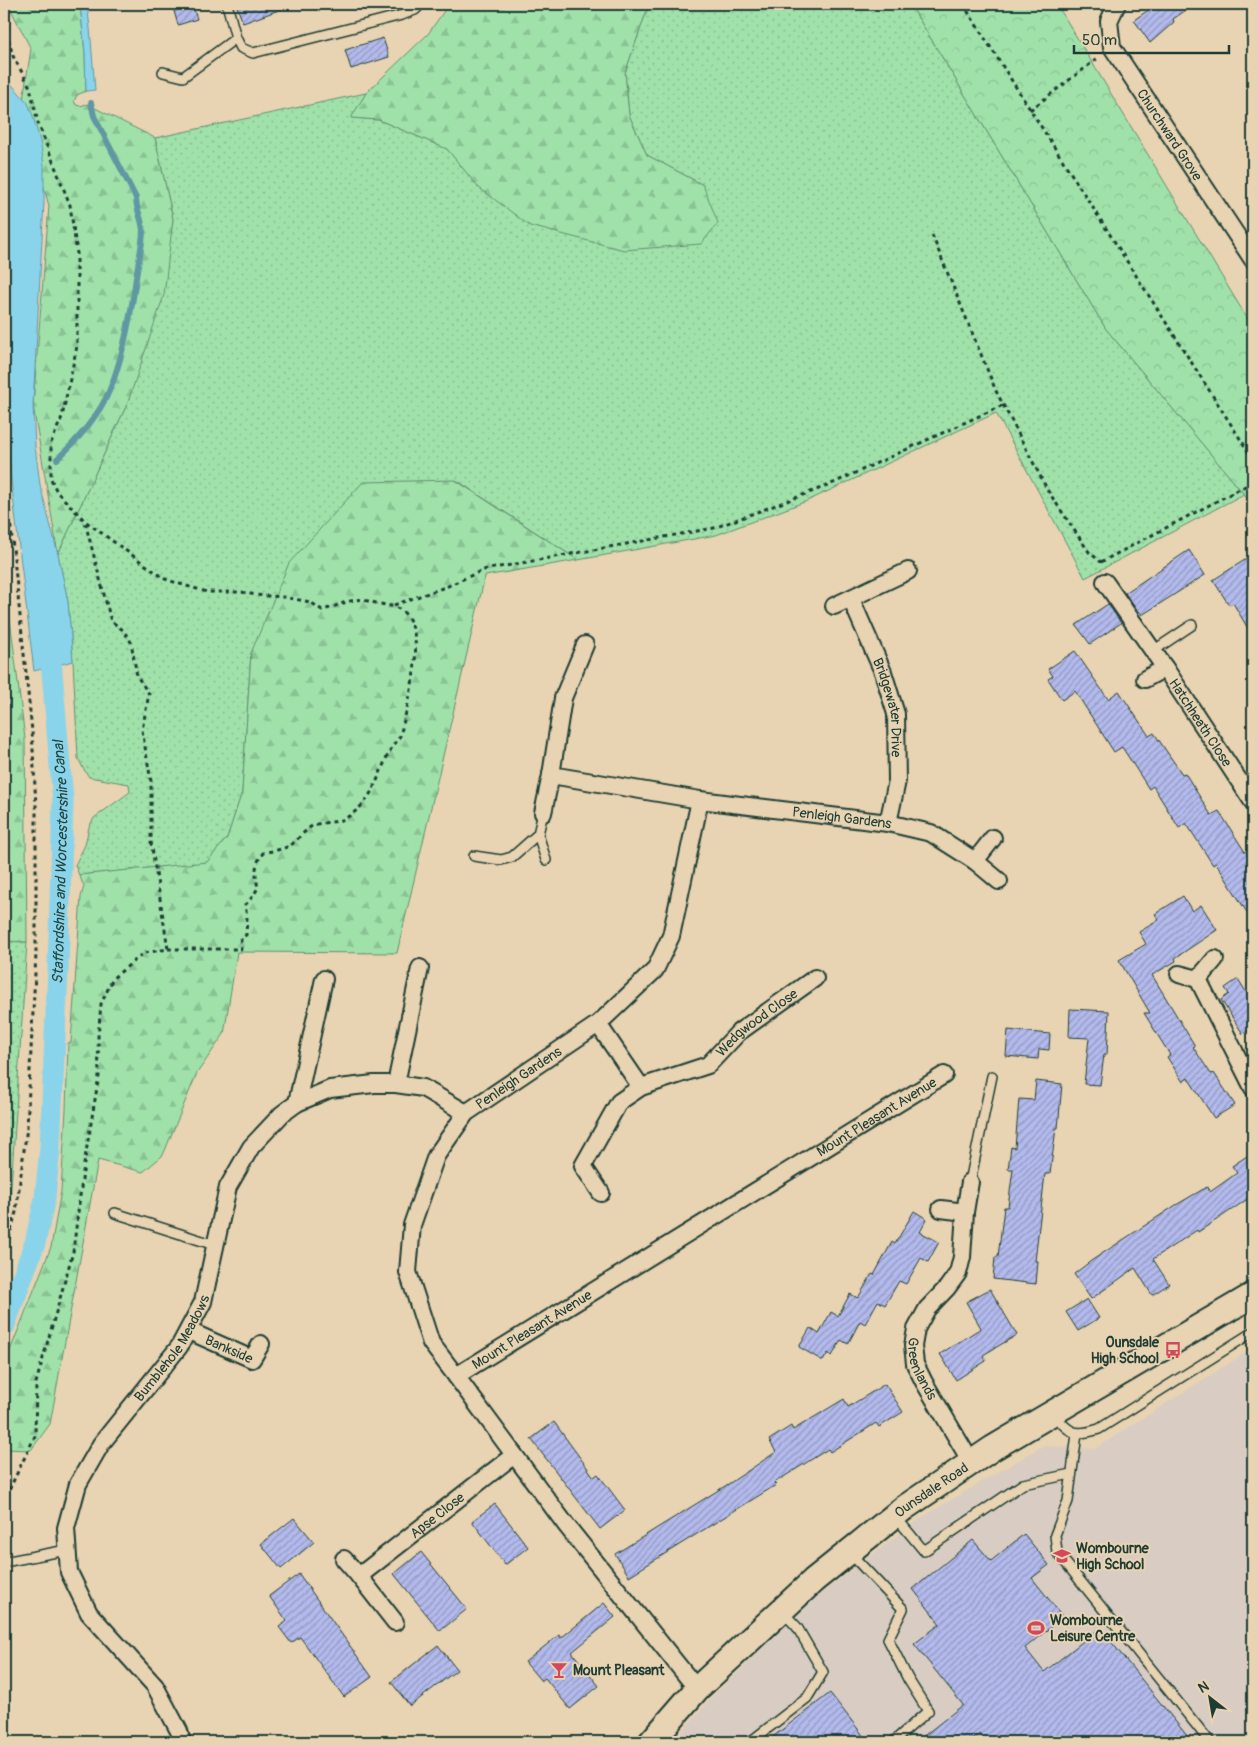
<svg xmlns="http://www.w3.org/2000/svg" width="1257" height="1746" viewBox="0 0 1257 1746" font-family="Pangolin,sans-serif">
<defs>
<pattern id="grass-dots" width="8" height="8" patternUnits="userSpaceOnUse" patternTransform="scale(1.25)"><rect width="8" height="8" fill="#a0e1aa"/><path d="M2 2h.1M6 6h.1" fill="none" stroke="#89c293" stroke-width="1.8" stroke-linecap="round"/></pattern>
<pattern id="forest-firs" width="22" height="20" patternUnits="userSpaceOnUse" patternTransform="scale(1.25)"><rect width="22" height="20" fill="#a0e1aa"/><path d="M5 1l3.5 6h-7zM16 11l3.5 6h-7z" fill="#89c293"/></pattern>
<pattern id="park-crowns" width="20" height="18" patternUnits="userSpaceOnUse" patternTransform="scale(1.25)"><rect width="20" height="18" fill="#a0e1aa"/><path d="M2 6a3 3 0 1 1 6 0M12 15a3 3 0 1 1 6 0" fill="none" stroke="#89c293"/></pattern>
<pattern id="building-hatch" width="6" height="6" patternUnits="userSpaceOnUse" patternTransform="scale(1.25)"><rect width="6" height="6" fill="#b3baec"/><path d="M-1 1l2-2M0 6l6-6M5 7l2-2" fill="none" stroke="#9198c0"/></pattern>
</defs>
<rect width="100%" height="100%" fill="#e8d3b2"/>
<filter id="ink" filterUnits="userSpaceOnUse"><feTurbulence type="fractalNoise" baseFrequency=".02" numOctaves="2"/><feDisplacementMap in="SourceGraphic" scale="10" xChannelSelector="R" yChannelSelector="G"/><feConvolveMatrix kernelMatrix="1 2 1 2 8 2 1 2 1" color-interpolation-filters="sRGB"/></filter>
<g filter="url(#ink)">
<!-- built -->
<path fill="#d8ccc3" d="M1253 1348V1742H673L712 1697 818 1595 924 1516 1043 1446 1095 1449Z"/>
<!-- grass -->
<path fill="url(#grass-dots)" stroke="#608f6f" d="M649 4H910L1106 329 1244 494 1085 578 996 413 807 501 716 535 578 560 456 480 251 653 242 792 227 838 207 863 79 875 75 865 85 845 89 827 94 818 130 792 129 784 89 777 83 768 78 758 73 661 68 602 58 554 128 402 173 219 155 138 366 93 352 118 379 120 447 149 479 187 703 185 647 155 629 115 625 73Z
M4 941 27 942 10 1203 4 1227Z"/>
<!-- forest -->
<path fill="url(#forest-firs)" stroke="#608f6f" d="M8 4H80L85 54 86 91 77 95 74 101 76 105 80 106 87 104 155 138 173 219 164 295 128 402 58 554 33 405 49 206 22 106 31 49Z
M449 4H649L625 73 629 115 647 155 703 185 718 223 701 244 624 250 530 226 478 187 447 149 379 120 351 118 366 93 428 34Z
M455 480 578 560 485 576 397 953 237 952 224 1034 197 1073 163 1155 143 1172 98 1160 50 1424 31 1450 4 1449V1366L51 1247 61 1191 66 1110 68 1043H71L81 897 84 886 79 875 207 862 227 838 242 792 251 653 289 563 363 482Z
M4 571 25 739 27 942 4 941Z"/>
<!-- park -->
<path fill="url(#park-crowns)" stroke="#608f6f" d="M910 4H1055L1059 8 1253 328V509L1244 494 1106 329Z"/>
<!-- water -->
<path fill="#8ad4eb" stroke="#5f98a2" d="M80 4H87L90 28 95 90 86 91 85 53Z
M4 76 28 103 33 116 40 141 44 165V202L33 405 35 446 40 485 58 554 68 602 73 661 34 671 11 480 4 391Z"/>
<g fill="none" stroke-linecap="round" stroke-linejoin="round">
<!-- stream -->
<path stroke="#5f98a2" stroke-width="6" d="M57 459C77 441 100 414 110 389 123 357 130 319 135 285 137 267 142 249 143 232 143 220 136 210 136 198L94 116 91 103
M4 654 7 704 4 719"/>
<!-- canal -->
<path stroke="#8ad4eb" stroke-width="21" id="s1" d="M4 1327 35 1243 45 1198 50 1148 58 969 63 800 49 638"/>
</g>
<!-- building -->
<path fill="url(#building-hatch)" stroke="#1f3d34" d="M172 4H192L197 19 178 25Z
M236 4H289L290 6 243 23Z
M1157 4H1195L1173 19 1174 22 1150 43 1134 20Z
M383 38 389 57 351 69 345 50Z
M1189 550 1205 575 1142 615 1139 611 1138 612 1125 593Z
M1248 558 1253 566V637L1233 603 1229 605 1213 580Z
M1108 604 1121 623 1090 644 1076 625Z
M1075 651 1108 699 1119 691 1149 736 1154 733 1182 774 1185 773 1211 815 1219 811 1245 852 1253 847V922L1216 863 1213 865 1186 823 1179 828 1153 786 1149 789 1122 747 1114 752 1075 691 1062 700 1048 679 1053 676 1048 669Z
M1183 896 1192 911 1201 905 1217 930 1175 958 1176 961 1152 975 1195 1046 1193 1047 1211 1074 1214 1073 1235 1105 1214 1118 1188 1078 1183 1082 1167 1057 1170 1055 1144 1013H1150L1119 960 1146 944 1139 932 1159 920 1155 914Z
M1238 979 1253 1003V1029L1251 1028 1243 1034 1221 1000 1229 994 1225 988Z
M1070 1009 1109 1011 1107 1055H1104L1100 1085 1084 1084 1089 1038 1069 1037Z
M1008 1030 1050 1034 1049 1050 1039 1049 1038 1059 1006 1056Z
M1036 1081 1062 1084 1058 1128H1056L1050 1174H1045L1035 1261H1038L1036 1284 993 1279 995 1257H998L1004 1207H1008L1013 1169H1008L1011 1147 1015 1148 1019 1099 1034 1100Z
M1253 1152V1197L1252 1196 1224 1215 1198 1232 1197 1230 1153 1259 1169 1284 1152 1295 1135 1268 1091 1299 1074 1274 1091 1261 1176 1205 1207 1187 1210 1192 1237 1173 1232 1166Z
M914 1211 927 1219 920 1232 939 1242 928 1262 921 1258 906 1284 899 1281 885 1305 878 1301 865 1324 860 1321 848 1344 841 1340 832 1356 828 1353 823 1361 799 1347 810 1328 819 1334 831 1312 838 1316 850 1294 858 1298 872 1274 874 1275 892 1242 895 1244Z
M990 1289 1017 1335 983 1355 986 1361 956 1380 940 1354 981 1328 966 1302Z
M1087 1299 1099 1318 1078 1331 1066 1312Z
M885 1384 903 1412 879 1427 876 1423 830 1452 828 1449 774 1483 776 1485 629 1576 615 1554 730 1483 776 1452 769 1440 791 1426 793 1430 844 1399 848 1407Z
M554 1422 594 1477 598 1474 625 1510 600 1529 531 1439Z
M495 1504 528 1547 505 1565 472 1521Z
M294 1518 314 1542 281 1569 261 1544Z
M1024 1534 1049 1565 1032 1578 1063 1617 1025 1648 1044 1672 1100 1628 1192 1742H986L980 1734 970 1742H916L963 1705 914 1644 940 1624 913 1589 973 1540 991 1561Z
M421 1552 467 1609 440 1631 394 1574Z
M299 1574 372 1677 344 1697 300 1637 291 1643 279 1627 287 1621 269 1596Z
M604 1603 615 1617 572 1652 599 1686 570 1709 545 1678 541 1681 525 1662 559 1635 561 1638Z
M438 1645 457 1670 410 1706 391 1682Z
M830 1693 868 1742H766Z"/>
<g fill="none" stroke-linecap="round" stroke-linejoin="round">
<!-- lane casing -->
<g stroke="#1f3d34" stroke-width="12">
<path id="lane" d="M227 4 236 38 241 48 253 53 402 15 415 10 421 4
M163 72 183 77 236 38
M1153 651 1192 625
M538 834 546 860
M474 856 501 860 512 857 538 834 543 813
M970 1182 992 1076
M115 1213 215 1245
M1053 1413C1069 1433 1074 1437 1099 1429L1253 1332
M1077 1434 1068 1501 1055 1535 1057 1552 1210 1742
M895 1516 924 1551 1023 1484 1071 1474
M849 1552 903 1609 888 1639 908 1679 928 1711 893 1742
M4 1562 67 1550
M750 1742 807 1698 823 1672 797 1627 782 1611"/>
</g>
<!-- street casing -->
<g stroke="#1f3d34" stroke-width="20">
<g id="street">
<path id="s2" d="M1117 4 1109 21 1112 47 1253 260"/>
<path id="s3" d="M1105 582 1165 668 1253 802"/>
<path id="s4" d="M851 599 883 672 896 714 897 781 888 823"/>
<path d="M834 606 908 571"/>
<path d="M1145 679 1165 668"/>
<path id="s5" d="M551 775 700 800 888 823 931 833 975 861 999 881"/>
<path d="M543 813 551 775 563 698 585 645"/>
<path d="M975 861 993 838"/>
<path d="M1179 974 1198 979 1215 959"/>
<path d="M1198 979 1253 1088"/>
<path d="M598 1024 641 1087"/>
<path d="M396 1084 420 968"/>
<path d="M297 1103 324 979"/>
<path id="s6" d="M970 1182 965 1212 962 1257 958 1273 947 1288 927 1309 916 1329 913 1346 915 1364 924 1382 971 1462"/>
<path id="s7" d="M601 1193 583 1166 619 1102 641 1087 708 1065 739 1032 815 978"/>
<path d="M941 1209 965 1212"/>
<path id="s8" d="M189 1331 252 1359 261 1344"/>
<path id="s9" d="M456 1376 431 1343 408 1272 412 1225 436 1156 466 1113 598 1024 655 970 671 936 700 800"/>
<path d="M344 1559 359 1576 395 1622"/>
<path id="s10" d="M359 1576 514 1455"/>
<path id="s11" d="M697 1689 566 1525 456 1376 944 1075"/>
<path id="s12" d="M182 1742 179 1731 155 1686 89 1613 69 1572 66 1528 78 1484 101 1444 179 1347 203 1302 228 1187 251 1147 282 1114 297 1103 330 1089 374 1084H396L423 1088 466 1113"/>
</g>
</g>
<!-- secondary casing -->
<g stroke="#1f3d34" stroke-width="28">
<g id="secondary">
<path id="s13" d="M651 1742 697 1689 814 1580 904 1508 993 1448 1253 1295"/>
</g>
</g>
<!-- path -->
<path stroke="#1f3d34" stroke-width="3" stroke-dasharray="4 4" stroke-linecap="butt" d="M963 4 1253 459
M4 24 13 56 30 87 38 123 70 205 77 254V346L62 417 51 443V479L57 492 85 521 165 579 180 584 207 592H242L255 595 283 597 310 602 322 610C333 608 343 602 355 600 362 598 373 603 381 604 389 606 396 606 402 611 430 633 407 707 400 736 377 763 381 797 346 818 336 824 320 821 312 826 304 831 297 841 289 846 281 850 271 851 263 853 254 865 255 873 258 888L253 896 245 905 247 917 246 935 241 938V949H168
M1030 110 1098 58
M932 235 996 391 1048 491 1089 552 1101 562
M4 462 32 731 36 806V954L27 1127 16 1212 4 1256
M1101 562 1253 482
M394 605 448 586 483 570 714 528 827 486 1003 405
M4 1521 9 1490 35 1436 36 1383 73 1252 84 1164 99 1076 98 1037 101 1004 113 978 144 953 168 949 151 842V781L142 730 149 694 137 676 131 642 123 630 111 621 85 522"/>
<!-- lane -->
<use href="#lane" stroke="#e8d3b2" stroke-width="9"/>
<!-- street -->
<use href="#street" stroke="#e8d3b2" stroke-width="16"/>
<!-- secondary -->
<use href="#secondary" stroke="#e8d3b2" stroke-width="24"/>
</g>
</g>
<!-- icons -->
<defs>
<g id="bus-bare" transform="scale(1.35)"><path d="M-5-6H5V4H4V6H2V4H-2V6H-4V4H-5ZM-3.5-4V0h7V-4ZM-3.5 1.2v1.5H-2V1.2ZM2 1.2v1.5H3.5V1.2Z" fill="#d1495b" stroke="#e8d3b2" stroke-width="2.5" paint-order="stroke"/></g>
<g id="school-bare" transform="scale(1.35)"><path d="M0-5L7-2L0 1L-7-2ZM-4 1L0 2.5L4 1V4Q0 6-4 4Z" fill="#d1495b" stroke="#e8d3b2" stroke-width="2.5" paint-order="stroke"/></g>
<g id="stadium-bare" transform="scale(1.35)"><path d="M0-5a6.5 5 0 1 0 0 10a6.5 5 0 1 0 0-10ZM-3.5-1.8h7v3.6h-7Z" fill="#d1495b" stroke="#e8d3b2" stroke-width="2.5" paint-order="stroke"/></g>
<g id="bar-bare" transform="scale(1.35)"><path d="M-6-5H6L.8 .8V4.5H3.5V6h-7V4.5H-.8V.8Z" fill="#d1495b" stroke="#e8d3b2" stroke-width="2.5" paint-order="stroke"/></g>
</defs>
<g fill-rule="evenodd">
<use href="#bus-bare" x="1173" y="1350"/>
<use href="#school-bare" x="1062" y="1556"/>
<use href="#stadium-bare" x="1036" y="1628"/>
<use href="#bar-bare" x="559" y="1670"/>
</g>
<g text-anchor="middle" stroke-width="4" stroke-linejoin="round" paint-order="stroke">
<!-- street labels -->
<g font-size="14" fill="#1f3d34" stroke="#e8d3b2">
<text dy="5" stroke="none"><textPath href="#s2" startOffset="150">Churchward Grove</textPath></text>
<text dy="5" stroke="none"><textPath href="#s4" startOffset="116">Bridgewater Drive</textPath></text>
<text dy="5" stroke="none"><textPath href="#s3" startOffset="170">Hatchheath Close</textPath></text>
<text dy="5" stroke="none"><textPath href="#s5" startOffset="294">Penleigh Gardens</textPath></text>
<text dy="5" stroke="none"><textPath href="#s7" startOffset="268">Wedgwood Close</textPath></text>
<text dy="5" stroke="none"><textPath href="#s9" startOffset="352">Penleigh Gardens</textPath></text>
<text dy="5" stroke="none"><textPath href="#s11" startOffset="889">Mount Pleasant Avenue</textPath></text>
<text dy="5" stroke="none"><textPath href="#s11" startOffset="484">Mount Pleasant Avenue</textPath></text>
<text dy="5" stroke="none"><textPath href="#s8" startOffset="44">Bankside</textPath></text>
<text dy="5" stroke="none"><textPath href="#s12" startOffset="462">Bumblehole Meadows</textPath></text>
<text dy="5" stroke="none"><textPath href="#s6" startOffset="204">Greenlands</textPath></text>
<text dy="5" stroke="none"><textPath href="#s13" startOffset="378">Ounsdale Road</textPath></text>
<text dy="5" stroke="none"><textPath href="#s10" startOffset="99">Apse Close</textPath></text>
</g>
<!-- poi labels -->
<g font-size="14" font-weight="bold" fill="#1f3d34" stroke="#e8d3b2" text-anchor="start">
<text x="1159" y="1347" text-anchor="end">Ounsdale<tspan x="1159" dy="16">High School</tspan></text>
<text x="1076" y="1553">Wombourne<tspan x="1076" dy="16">High School</tspan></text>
<text x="1050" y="1625">Wombourne<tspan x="1050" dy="16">Leisure Centre</tspan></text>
<text x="573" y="1675">Mount Pleasant</text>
</g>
<!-- water labels -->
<g font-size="15" font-style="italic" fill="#24453d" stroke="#e8d3b2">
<text dy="5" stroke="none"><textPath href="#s1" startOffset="472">Staffordshire and Worcestershire Canal</textPath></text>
</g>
</g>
<!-- margin -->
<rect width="1257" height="1746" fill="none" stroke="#e8d3b2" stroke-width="20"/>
<rect x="10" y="10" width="1237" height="1726" fill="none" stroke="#1f3d34" stroke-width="2" filter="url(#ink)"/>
<!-- north arrow -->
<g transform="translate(1210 1698) rotate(329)" stroke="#e8d3b2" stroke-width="4" paint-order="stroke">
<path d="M0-4L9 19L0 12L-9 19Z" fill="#1f3d34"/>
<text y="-8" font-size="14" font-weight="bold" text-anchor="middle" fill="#1f3d34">N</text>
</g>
<!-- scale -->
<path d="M1074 45v8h155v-8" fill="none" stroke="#1f3d34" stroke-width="2.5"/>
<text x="1082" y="45" font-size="15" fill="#1f3d34" stroke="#e8d3b2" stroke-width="4" paint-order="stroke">50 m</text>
</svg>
